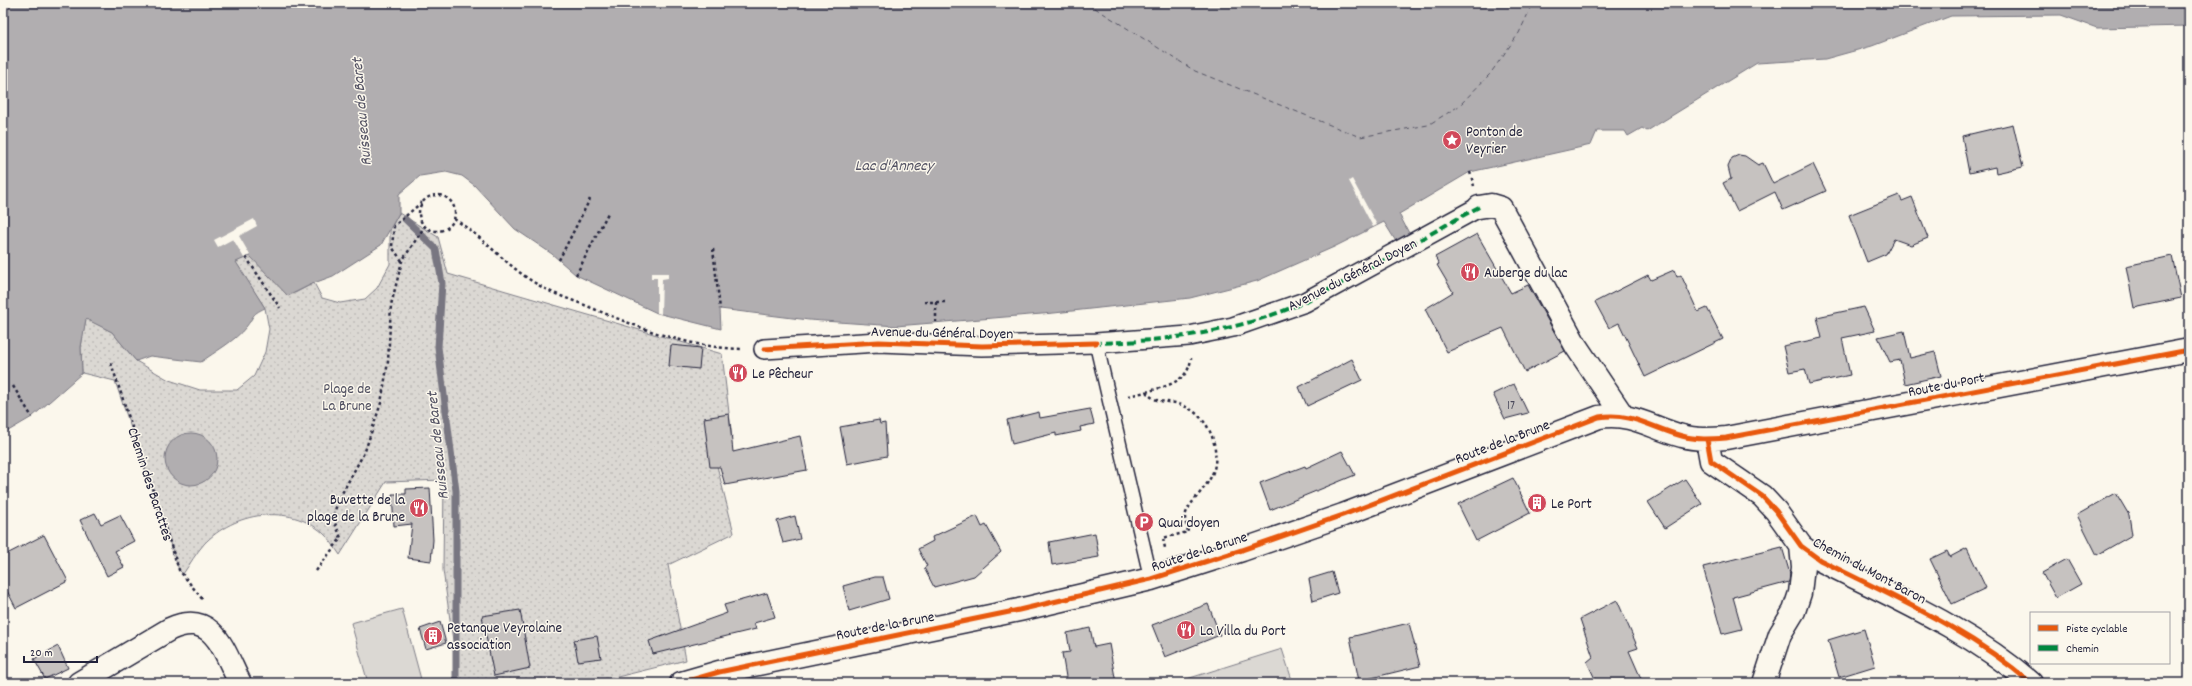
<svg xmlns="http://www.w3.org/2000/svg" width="2192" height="686" viewBox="0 0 2192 686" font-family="Dekko,sans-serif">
<defs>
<pattern id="park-dots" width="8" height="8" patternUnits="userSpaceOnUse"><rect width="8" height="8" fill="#dbd8d3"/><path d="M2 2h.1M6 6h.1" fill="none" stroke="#bcb9b6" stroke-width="1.8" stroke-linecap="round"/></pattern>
</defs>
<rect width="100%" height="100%" fill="#fbf7ec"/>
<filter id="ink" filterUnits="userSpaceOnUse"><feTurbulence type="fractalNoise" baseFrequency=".025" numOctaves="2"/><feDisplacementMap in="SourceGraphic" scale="8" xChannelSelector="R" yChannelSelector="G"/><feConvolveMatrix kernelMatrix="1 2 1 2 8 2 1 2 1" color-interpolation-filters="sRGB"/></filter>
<g filter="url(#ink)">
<!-- grass -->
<path fill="#dbd8d3" stroke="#7e7d87" d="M402 609 422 683H368L351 623Z
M1282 649 1293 683H1174Z"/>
<!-- park -->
<path fill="url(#park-dots)" stroke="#7e7d87" d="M399 213 438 237 448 274 722 354 732 438 713 450 734 533 668 565 686 660 593 683H459L443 570 444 480 386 482 340 555C335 548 330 539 323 533 289 503 234 512 204 544 196 553 190 564 183 574L179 570 115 381 82 373 81 347 86 318 112 332 136 361 169 380 200 390H237L254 376 265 352 269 329 265 308 235 262 250 255 295 293 314 283 322 298 340 303 365 299 377 288 390 264V230Z"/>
<!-- water -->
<path fill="#b1aeb0" stroke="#787681" d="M3 3H2189V26L2097 28 2061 15 1951 16 1872 46 1825 59 1757 63 1647 131 1642 128 1628 136 1625 131H1597L1591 145 1470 172 1399 214 1410 235 1397 243 1384 222 1334 247 1257 281 1190 298 1054 313 896 326 809 320 720 309 721 329 657 313 576 275 552 254 515 229 474 185 462 176 446 172 420 176 399 194V213L381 245 333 276 314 283 288 296 250 256 236 262 265 308C250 315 255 316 246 327 235 341 216 351 201 362L150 356 136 361 112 332 86 319 81 347 82 373 32 417 3 434Z
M165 459a26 26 0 1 1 52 0a26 26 0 1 1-52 0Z"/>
<!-- pier -->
<path fill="#fbf7ec" d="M1352 179 1377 225 1373 227 1349 181Z
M254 219 257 226 239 236 250 255 244 258 233 239 218 247 214 240Z
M651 273H668V278L662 279 661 314 657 313V278H651Z"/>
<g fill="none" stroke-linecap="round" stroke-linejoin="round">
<!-- stream -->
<path stroke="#787681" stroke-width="7" d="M405 219 436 249 442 283 438 347 456 491V683"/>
<!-- ferry -->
<path stroke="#545364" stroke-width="1" stroke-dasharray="5 4" stroke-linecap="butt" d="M1087 3 1195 71 1360 137 1428 125 1459 106 1490 74 1519 33 1533 3"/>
</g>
<!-- building -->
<path fill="#c6c2c0" stroke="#22223b" d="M2013 124 2023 167 1996 173 1995 167 1969 173 1962 136Z
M1739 155 1745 156 1758 165 1763 163 1773 184 1813 164 1826 191 1783 210 1775 192 1737 211 1723 183 1731 179 1728 167 1732 158Z
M1899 195 1902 201 1912 197 1928 238 1911 245 1894 239 1886 254 1867 262 1849 215Z
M1477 234 1511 293 1528 285 1565 351 1525 372 1503 328 1447 352 1425 309 1453 292 1437 265 1439 264 1435 257Z
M2172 256 2181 298 2134 308 2126 266Z
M1674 270 1677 277 1681 275 1698 312 1707 308 1723 339 1645 377 1619 323 1609 328 1595 302 1648 275 1651 280Z
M1864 307 1875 331 1842 338 1850 375 1809 384 1805 369 1789 372 1783 346 1822 338 1817 317Z
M1904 331 1910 358 1935 352 1941 376 1905 384 1900 360 1890 362 1878 337Z
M671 345 701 348 699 369 669 366Z
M1352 359 1362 380 1307 406 1299 387Z
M1514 384 1528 413 1505 419 1493 394Z
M1090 409 1094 424 1080 427 1081 431 1056 436V433L1012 444 1007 420 1039 412 1040 418Z
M729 414 733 452 800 436 807 470 725 485 720 467H710L704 418Z
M879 420 880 424 885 423 887 456 847 464 840 427Z
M1342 451 1355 475 1270 510 1260 483 1305 466 1306 468Z
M1513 478 1530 513 1476 541 1458 504Z
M1685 479 1702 504 1665 528 1648 502Z
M430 488 433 540 431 561 408 558 412 524 394 526 392 494H406V489Z
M2116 493 2129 515 2132 535 2097 555 2077 515Z
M95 513 101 524 120 515 134 541 115 551 124 567 107 576 80 520Z
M795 516 800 539 783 543 777 521Z
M977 516 982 527 986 525 1001 552 974 576 934 587 924 568 927 566 918 549 933 541 932 537Z
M1095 533 1099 557 1052 565 1049 542Z
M44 535 68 581 16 608 3 583V556Z
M1782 547 1790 574 1789 582 1733 597 1742 629 1722 634 1703 567Z
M1967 548 1986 588 1952 604 1930 559 1947 551 1950 557Z
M2067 559 2081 584 2056 598 2042 573Z
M1332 572 1338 593 1313 601 1309 579Z
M875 577H883L889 599 849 611 843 586Z
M767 593 775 617 754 623 756 629 653 654 649 641 727 613 724 605Z
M1617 600 1638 648 1629 651 1643 683H1597L1587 662 1593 657 1580 619Z
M1208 604 1220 635 1165 657 1152 625Z
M520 610 530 668 494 676 482 616Z
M440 622 446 643 426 649 420 629Z
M1409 623 1420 666 1359 681 1350 637Z
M1090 628 1094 647 1109 644 1116 683H1067L1062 653 1070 652 1067 633Z
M1864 629 1875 666 1839 677 1828 640Z
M597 636 601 658 578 661 574 640Z
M58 646 68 668 45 679 34 659Z"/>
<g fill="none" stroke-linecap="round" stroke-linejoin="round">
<!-- service casing -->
<g stroke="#22223b" stroke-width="16">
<path id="service" d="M1096 343 1151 579"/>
</g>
<!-- pedestrian casing -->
<g stroke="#22223b" stroke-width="22">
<path id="pedestrian" d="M764 349 879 342 982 346 1096 343 1189 336 1233 327 1305 302 1479 207"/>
</g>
<!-- minor casing -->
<g stroke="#22223b" stroke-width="25">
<path id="minor" d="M1479 207 1491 205 1501 208 1576 346 1623 416
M1707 439 1711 461 1762 496 1776 511 1801 546 1820 560C1893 597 1969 629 2031 683
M79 683 170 629C214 609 224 652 240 683
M681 683 719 672 1019 610 1151 579 1242 550 1343 515 1599 417C1633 412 1651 428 1682 436 1696 440 1711 439 1726 438L2189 350
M1764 683 1780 634 1794 611 1800 593 1803 567 1801 546"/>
</g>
<!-- path -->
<path stroke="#22223b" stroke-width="2.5" stroke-dasharray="3 3" stroke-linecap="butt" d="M1470 172 1474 186
M419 213a18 18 0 1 1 36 0a18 18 0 1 1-36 0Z
M454 219C485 238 508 268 540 286 557 296 576 301 594 309 643 329 689 348 743 349
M713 249 720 309
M246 257 280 308
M559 260 590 199
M402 261 392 247 394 226 422 202
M576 275 609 211
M924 302H948
M936 302V322
M111 363 179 570 203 600
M13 386 32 417
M1146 392C1166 386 1189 382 1191 358
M1128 396 1146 392C1160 407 1167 398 1184 406 1207 416 1218 441 1215 464 1212 487 1188 500 1185 517 1185 521 1187 527 1188 532L1163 538 1165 548 1163 549
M316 571 341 538 333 518 335 510 340 497 365 451 381 403 388 362 391 305 402 261 425 226"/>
<!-- service -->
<use href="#service" stroke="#fbf7ec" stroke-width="13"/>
<!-- pedestrian -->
<use href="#pedestrian" stroke="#fbf7ec" stroke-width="19"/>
<!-- minor -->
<use href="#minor" stroke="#fbf7ec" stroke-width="22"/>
<!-- quiet -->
<path stroke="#00873e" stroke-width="4" stroke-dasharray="8 4" stroke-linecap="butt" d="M1093 343C1163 342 1241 332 1306 301 1365 273 1421 238 1479 207"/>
<!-- cycleway casing -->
<g stroke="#fbf7ec" stroke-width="8">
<path id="cycleway" d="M764 349 879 342 982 346 1096 343
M1707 439 1711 461 1762 496 1776 511 1801 546 1820 560C1893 597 1969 629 2031 683
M681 683 719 672 1019 610 1151 579 1242 550 1343 515 1599 417C1633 412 1651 428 1682 436 1696 440 1711 439 1726 438L2189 350"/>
</g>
<!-- cycleway -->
<use href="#cycleway" stroke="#e8590c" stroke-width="5"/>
</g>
</g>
<!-- icons -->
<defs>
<g id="sight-disc" transform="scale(1)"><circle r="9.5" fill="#d1495b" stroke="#fbf7ec"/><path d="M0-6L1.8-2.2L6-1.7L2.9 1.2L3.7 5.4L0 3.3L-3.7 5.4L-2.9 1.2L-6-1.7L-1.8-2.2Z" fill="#fff"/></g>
<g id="restaurant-disc" transform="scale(1)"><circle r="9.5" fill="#d1495b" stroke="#fbf7ec"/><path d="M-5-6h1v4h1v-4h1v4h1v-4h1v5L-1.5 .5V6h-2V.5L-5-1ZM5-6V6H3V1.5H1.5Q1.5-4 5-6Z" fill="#fff"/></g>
<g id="building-disc" transform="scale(1)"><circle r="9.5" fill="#d1495b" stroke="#fbf7ec"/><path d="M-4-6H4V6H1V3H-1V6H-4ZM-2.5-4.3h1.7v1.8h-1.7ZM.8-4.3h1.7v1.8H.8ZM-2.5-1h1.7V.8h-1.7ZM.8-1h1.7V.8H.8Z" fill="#fff"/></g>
<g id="parking-disc" transform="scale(1)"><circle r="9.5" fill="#d1495b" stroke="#fbf7ec"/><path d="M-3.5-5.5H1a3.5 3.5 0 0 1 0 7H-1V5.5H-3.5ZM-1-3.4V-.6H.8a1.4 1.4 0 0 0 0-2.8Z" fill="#fff"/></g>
</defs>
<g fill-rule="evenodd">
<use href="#sight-disc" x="1452" y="140"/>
<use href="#restaurant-disc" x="1470" y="272"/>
<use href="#restaurant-disc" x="738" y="373"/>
<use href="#building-disc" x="1537" y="503"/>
<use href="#restaurant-disc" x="419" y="508"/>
<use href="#parking-disc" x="1144" y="522"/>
<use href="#restaurant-disc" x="1186" y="630"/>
<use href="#building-disc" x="433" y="636"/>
</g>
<g text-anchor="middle" stroke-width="3" stroke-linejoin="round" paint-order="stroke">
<!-- number labels -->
<g font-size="13" fill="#4b4a5c">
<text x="1511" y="409">17</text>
</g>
<!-- poi labels -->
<g font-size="15" fill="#22223b" stroke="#fbf7ec" text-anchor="start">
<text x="1466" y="136">Ponton de<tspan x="1466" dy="17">Veyrier</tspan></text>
<text x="1484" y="277">Auberge du lac</text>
<text x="752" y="378">Le Pêcheur</text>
<text x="405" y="504" text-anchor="end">Buvette de la<tspan x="405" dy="17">plage de la Brune</tspan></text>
<text x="1551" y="508">Le Port</text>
<text x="1158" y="527">Quai doyen</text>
<text x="447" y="632">Petanque Veyrolaine<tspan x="447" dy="17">association</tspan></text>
<text x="1200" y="635">La Villa du Port</text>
</g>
<!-- street labels -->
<g font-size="15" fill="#22223b" stroke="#fbf7ec">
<text transform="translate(1352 274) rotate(-27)" y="5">Avenue du Général Doyen</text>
<text transform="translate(942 332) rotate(1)" y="5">Avenue du Général Doyen</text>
<text transform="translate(1946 384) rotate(-11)" y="5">Route du Port</text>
<text transform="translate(1502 441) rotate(-21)" y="5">Route de la Brune</text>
<text transform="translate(151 484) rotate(72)" y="5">Chemin des Barattes</text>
<text transform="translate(1199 551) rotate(-18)" y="5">Route de la Brune</text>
<text transform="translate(1870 570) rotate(28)" y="5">Chemin du Mont Baron</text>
<text transform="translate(885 625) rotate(-11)" y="5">Route de la Brune</text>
</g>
<!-- park labels -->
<g font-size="15" fill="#505061" stroke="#fbf7ec">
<text x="347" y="393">Plage de<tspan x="347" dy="17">La Brune</tspan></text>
</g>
<!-- water labels -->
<g font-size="16" font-style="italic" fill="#545364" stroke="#fbf7ec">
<text transform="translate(360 112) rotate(-95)" y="6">Ruisseau de Baret</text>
<text x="894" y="170">Lac d'Annecy</text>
<text transform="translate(436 446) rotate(-96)" y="6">Ruisseau de Baret</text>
</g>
</g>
<!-- margin -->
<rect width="2192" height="686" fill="none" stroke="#fbf7ec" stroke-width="16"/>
<rect x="8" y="8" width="2176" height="670" fill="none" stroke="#22223b" stroke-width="1.5" filter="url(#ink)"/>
<!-- legend -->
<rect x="2030" y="612" width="140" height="52" fill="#fbf7ec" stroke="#a4a2a5"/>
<rect x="2038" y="625" width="20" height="6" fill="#e8590c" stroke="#a4a2a5"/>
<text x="2066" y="632" font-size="12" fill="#22223b">Piste cyclable</text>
<rect x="2038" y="645" width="20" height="6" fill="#00873e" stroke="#a4a2a5"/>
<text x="2066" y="652" font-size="12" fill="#22223b">Chemin</text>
<!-- scale -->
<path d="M24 656v6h73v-6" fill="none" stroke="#22223b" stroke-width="2"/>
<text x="30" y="656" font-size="12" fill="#22223b" stroke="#fbf7ec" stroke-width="3" paint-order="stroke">20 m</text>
</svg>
